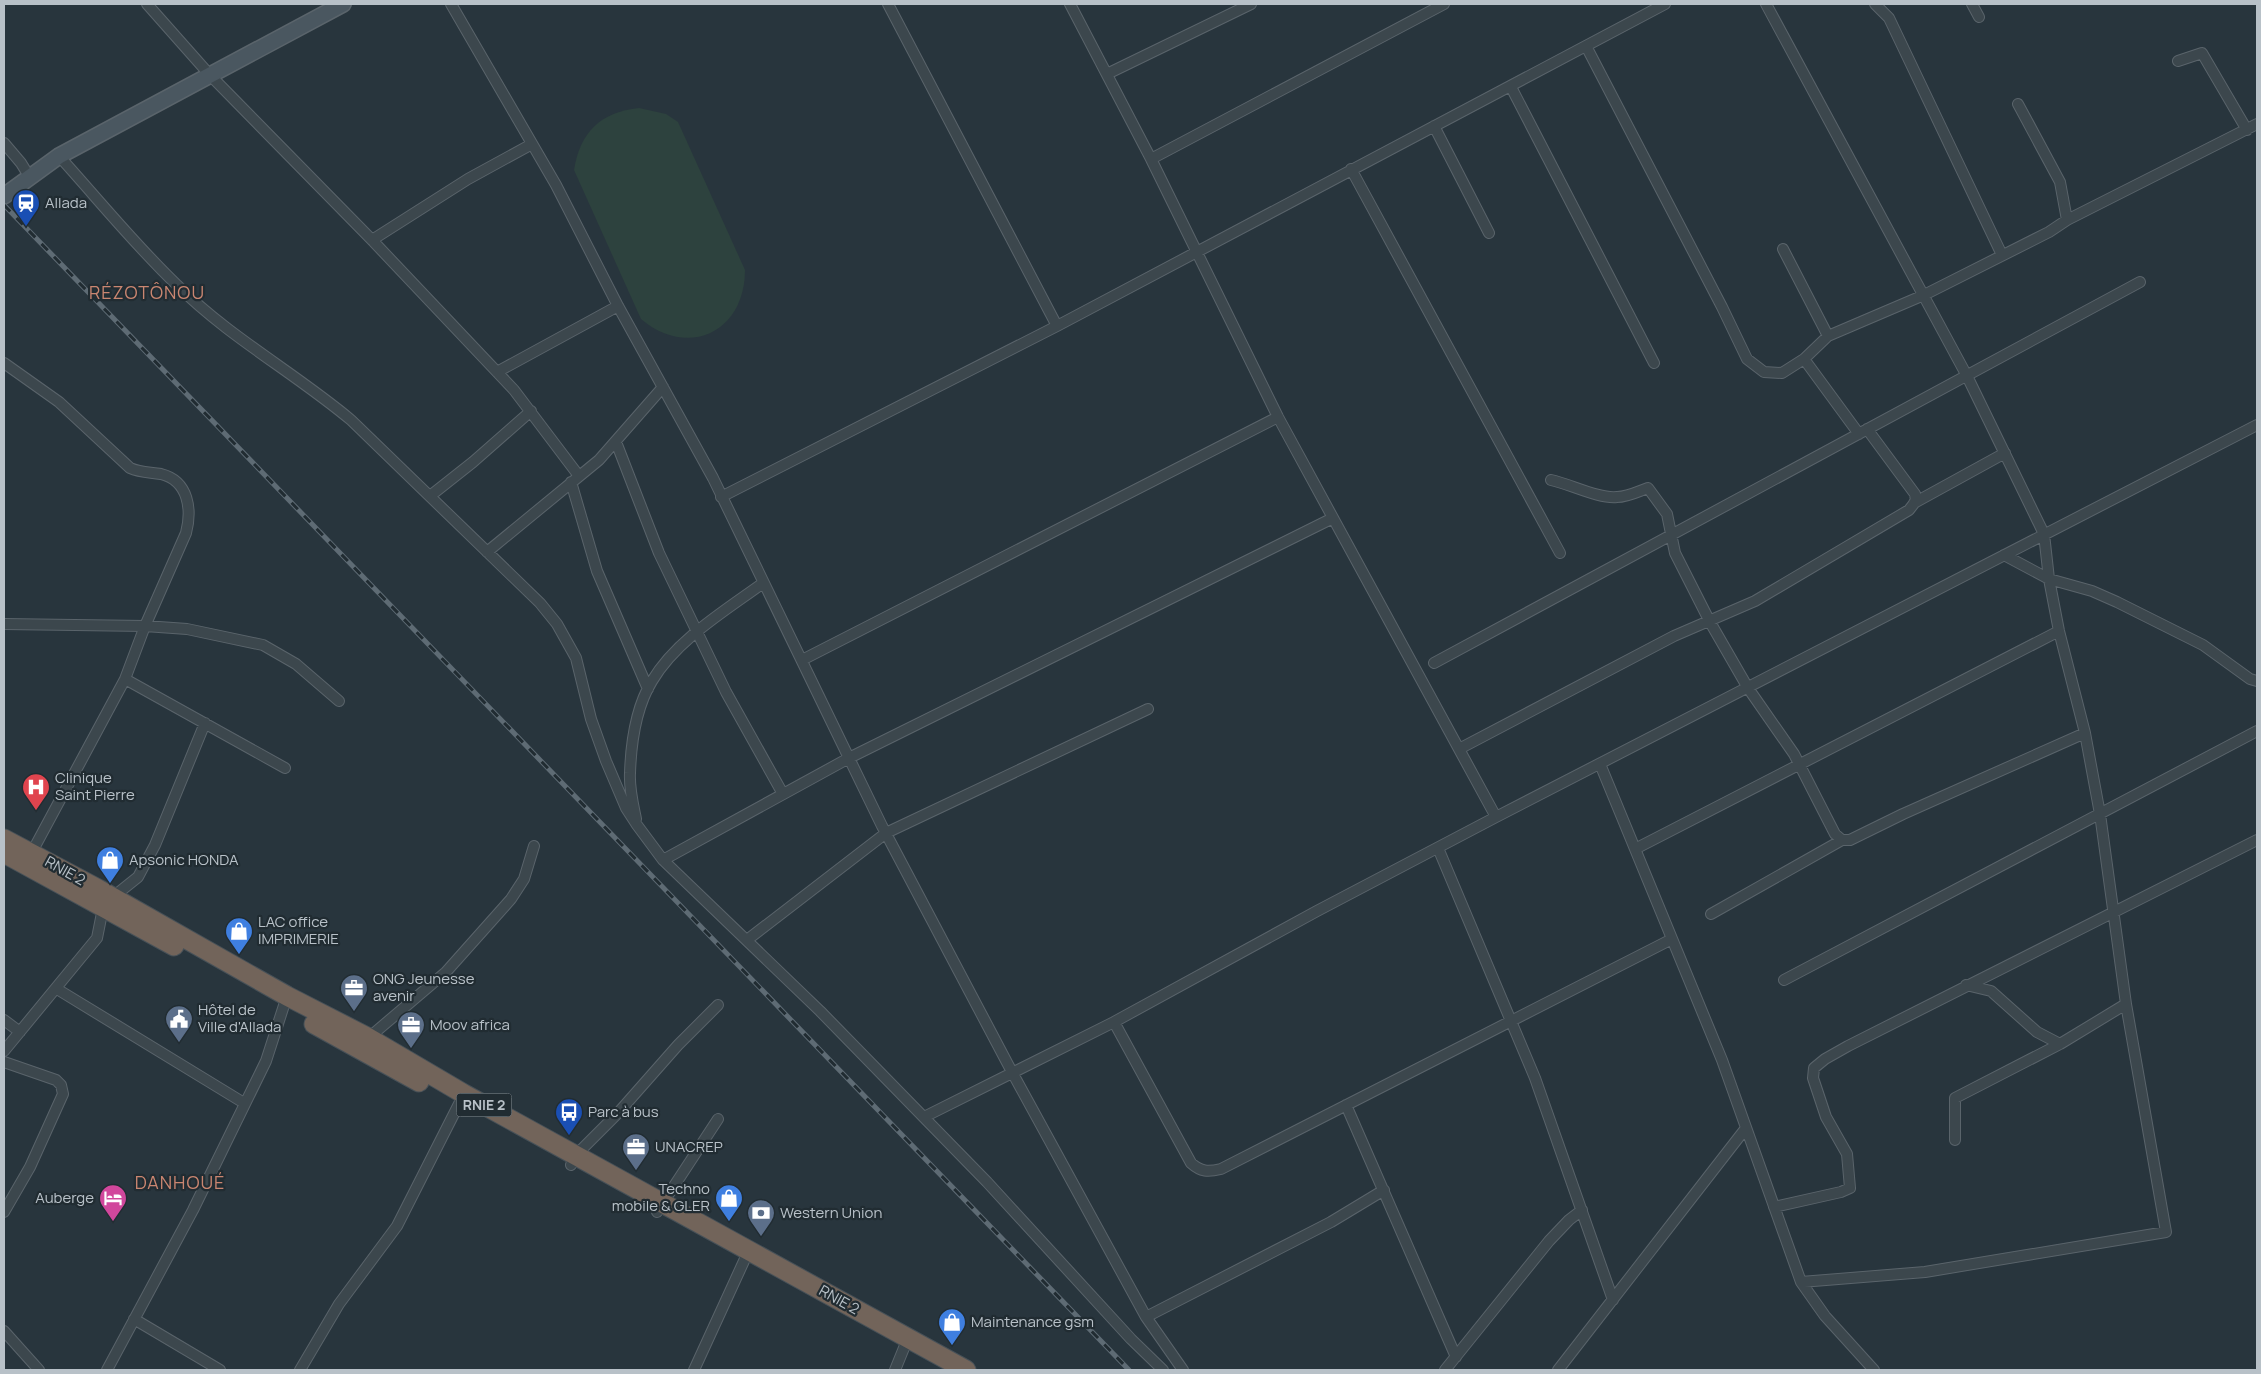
<svg xmlns="http://www.w3.org/2000/svg" width="2261" height="1374" viewBox="0 0 2261 1374" font-family="Manrope,sans-serif">
<rect width="100%" height="100%" fill="#28353d"/>
<!-- green -->
<path fill="#2d423e" d="M639 108 666 114 678 122 745 270C745 332 688 359 641 319L574 170C580 132 601 112 639 108Z"/>
<g fill="none" stroke-linecap="round" stroke-linejoin="round">
<!-- street casing -->
<g stroke="#5a646b" stroke-width="12">
<path id="street" d="M147 4 209 74 372 240 514 390 579 476
M451 4 556 185 618 306 713 478 882 826 1012 1072 1146 1317 1183 1370
M888 4 1057 326
M1070 4 1151 159 1278 417 1496 817
M1766 4 1967 376 2044 534 2049 579 2059 631 2085 733 2100 814 2126 1004 2060 1044 1955 1098V1140
M1875 4 1889 18 2002 255
M1972 4 1979 17
M1586 46 1722 307 1747 359 1764 372 1782 373 1804 359 1828 336 1924 295 2049 232 2067 220 2060 182 2018 104
M2178 61 2202 53 2247 130
M1107 74 1251 4
M1511 87 1654 363
M1434 126 1489 233
M4 143 21 163 29 176
M59 156C98 199 135 245 177 285 229 337 295 373 351 420L540 603 557 624 576 658 591 719 606 761 626 808 637 825 663 860 820 1011 987 1182 1131 1339 1163 1370
M1151 159 1444 4
M1351 169 1560 553
M2067 220 2257 124
M372 240 468 179 532 144
M1783 249 1828 336
M1804 359 1859 434
M4 363 59 402 130 468C141 473 151 472 161 474 189 481 192 510 186 533L145 626 125 679 32 852
M497 372 618 306
M616 442 659 553 726 692 783 794
M1551 480C1570 484 1599 499 1617 497 1628 497 1639 491 1648 488L1667 514 1675 553 1710 622 1748 688 1794 754 1835 834 1842 840H1850L1903 814 2085 733
M571 482 597 571 648 689
M430 496 473 462 531 411
M721 497 1057 326 1665 4
M1914 503 2005 453
M487 552 599 460 663 387
M2004 555 2049 579 2092 591 2117 602 2203 645 2250 679 2257 681
M4 624 145 626 187 629 263 645 296 664 339 701
M802 660 1278 417
M1434 663 2140 282
M125 679 285 768
M1459 749 1674 636 1755 601 1909 510 1916 501 1915 494 1867 429
M1600 764 1722 1060 1801 1282 1825 1316 1874 1370
M636 819C633 804 629 788 630 773 631 743 636 707 652 681 676 640 726 610 763 583
M1438 848 1535 1078 1613 1300
M1635 849 2059 631
M663 860 849 758 1333 518
M113 897 138 877 155 845 205 723
M1711 914 1842 840
M747 940 886 833 1148 709
M1784 980 2257 731
M1966 985 1991 991 2037 1032 2060 1044
M57 989 244 1103
M4 1020 20 1032
M1114 1022 1191 1163C1201 1172 1208 1172 1221 1169L1672 939
M366 1040 446 972 511 899 524 879 534 846
M4 1051 97 938 103 908
M4 1062 56 1080 61 1085 63 1094 30 1167 4 1212
M1346 1105 1456 1357
M924 1117 1114 1022 1317 911 1496 817 2257 425
M571 1165 576 1155 618 1113 678 1045 718 1005
M1774 1207 1841 1192 1850 1188 1847 1154 1826 1117 1813 1078 1814 1068 1825 1059 1848 1046 2257 840
M657 1212 718 1119
M1801 1282 1925 1272 2166 1232 2126 1004
M1146 1317 1331 1222 1384 1190
M134 1319 220 1370
M4 1331 39 1370
M107 1370 193 1210 266 1061 287 996
M300 1370 339 1304 397 1226 464 1094
M694 1370 749 1250
M895 1370 908 1338
M1445 1370 1549 1241 1569 1220 1582 1210
M1558 1370 1746 1128"/>
</g>
<!-- secondary casing -->
<g stroke="#5a646b" stroke-width="18">
<path id="secondary" d="M4 196 59 156 343 4"/>
</g>
<!-- highway casing -->
<g stroke="#475158" stroke-width="21">
<path id="highway" d="M4 839 98 889 287 996 367 1037 464 1094 966 1370
M4 853 174 946
M314 1024 419 1082"/>
</g>
<!-- street -->
<use href="#street" stroke="#3c474d" stroke-width="10"/>
<!-- secondary -->
<use href="#secondary" stroke="#4a5760" stroke-width="15"/>
<!-- highway -->
<use href="#highway" stroke="#72645a" stroke-width="19"/>
<!-- rail casing -->
<g stroke="#5e6b74" stroke-width="5">
<path id="rail" d="M4 205 1129 1370"/>
</g>
<!-- rail -->
<use href="#rail" stroke="#212c32" stroke-width="3" stroke-dasharray="9" stroke-linecap="butt"/>
</g>
<!-- icons -->
<defs>
<g id="station-pin" transform="scale(1.4375)"><path d="M0 17L-7.5 6A9.5 9.5 0 1 1 7.5 6Z" fill="#1a4fb4" stroke="#212c32"/><path d="M-3-6H3Q5-6 5-4V2Q5 4 3 4L4.5 6H3L1.5 4h-3L-3 6H-4.5L-3 4Q-5 4-5 2V-4Q-5-6-3-6ZM-3.5-4v3h7v-3ZM-3.5 1v1.5H-2V1ZM2 1v1.5H3.5V1Z" fill="#fff"/></g>
<g id="hospital-pin" transform="scale(1.4375)"><path d="M0 17L-7.5 6A9.5 9.5 0 1 1 7.5 6Z" fill="#e0444e" stroke="#212c32"/><path d="M-5-5h3v3.5h4V-5h3V5h-3V1.5h-4V5h-3Z" fill="#fff"/></g>
<g id="shop-pin" transform="scale(1.4375)"><path d="M0 17L-7.5 6A9.5 9.5 0 1 1 7.5 6Z" fill="#3f7fe0" stroke="#212c32"/><path d="M-5-2.5h2.3a2.7 3.5 0 0 1 5.4 0H5L5.5 6h-11ZM-1.5-2.5h3a1.5 2.3 0 0 0-3 0Z" fill="#fff"/></g>
<g id="office-pin" transform="scale(1.4375)"><path d="M0 17L-7.5 6A9.5 9.5 0 1 1 7.5 6Z" fill="#5c6f8a" stroke="#212c32"/><path d="M-6-3h4V-5.5h4V-3h4V5H-6ZM-1-4.5V-3h2v-1.5ZM-6 0V1H6V0Z" fill="#fff"/></g>
<g id="civic-pin" transform="scale(1.4375)"><path d="M0 17L-7.5 6A9.5 9.5 0 1 1 7.5 6Z" fill="#5c6f8a" stroke="#212c32"/><path d="M-.6-6.5H3V-4.5H.6V-3L4-1V1h2V6H-6V1h2V-1L-.6-3ZM-1.2 2.5V6h2.4V2.5Z" fill="#fff"/></g>
<g id="bus-pin" transform="scale(1.4375)"><path d="M0 17L-7.5 6A9.5 9.5 0 1 1 7.5 6Z" fill="#1a4fb4" stroke="#212c32"/><path d="M-5-6H5V4H4V6H2V4H-2V6H-4V4H-5ZM-3.5-4V0h7V-4ZM-3.5 1.2v1.5H-2V1.2ZM2 1.2v1.5H3.5V1.2Z" fill="#fff"/></g>
<g id="hotel-pin" transform="scale(1.4375)"><path d="M0 17L-7.5 6A9.5 9.5 0 1 1 7.5 6Z" fill="#d1479c" stroke="#212c32"/><path d="M-6-4.5h1.5V1H6V5H4.5V3h-9V5H-6ZM-4 0a1.8 1.8 0 1 1 3.6 0ZM.5 0V-2.5h3Q6-2.5 6 0Z" fill="#fff"/></g>
<g id="bank-pin" transform="scale(1.4375)"><path d="M0 17L-7.5 6A9.5 9.5 0 1 1 7.5 6Z" fill="#5c6f8a" stroke="#212c32"/><path d="M-6-4H6V4H-6ZM0-2.3a2.3 2.3 0 1 0 0 4.6a2.3 2.3 0 1 0 0-4.6Z" fill="#fff"/></g>
</defs>
<g fill-rule="evenodd">
<use href="#station-pin" x="26" y="203"/>
<use href="#hospital-pin" x="36" y="787"/>
<use href="#shop-pin" x="110" y="860"/>
<use href="#shop-pin" x="239" y="931"/>
<use href="#office-pin" x="354" y="988"/>
<use href="#civic-pin" x="179" y="1019"/>
<use href="#office-pin" x="411" y="1025"/>
<use href="#bus-pin" x="569" y="1112"/>
<use href="#office-pin" x="636" y="1147"/>
<use href="#hotel-pin" x="113" y="1198"/>
<use href="#shop-pin" x="729" y="1198"/>
<use href="#bank-pin" x="761" y="1213"/>
<use href="#shop-pin" x="952" y="1322"/>
</g>
<g text-anchor="middle" stroke-width="4.5" stroke-linejoin="round" paint-order="stroke">
<!-- shield labels -->
<rect fill="#212c32" stroke="#8b949b" stroke-width="1" x="456.5" y="1093.5" width="55" height="23" rx="4"/>
<g font-size="14" font-weight="bold" fill="#b8c1c8">
<text x="484" y="1110">RNIE 2</text>
</g>
<!-- poi labels -->
<g font-size="15" fill="#b8c1c8" stroke="#212c32" text-anchor="start">
<text x="45" y="208">Allada</text>
<text x="55" y="783">Clinique<tspan x="55" dy="17">Saint Pierre</tspan></text>
<text x="129" y="865">Apsonic HONDA</text>
<text x="258" y="927">LAC office<tspan x="258" dy="17">IMPRIMERIE</tspan></text>
<text x="373" y="984">ONG Jeunesse<tspan x="373" dy="17">avenir</tspan></text>
<text x="198" y="1015">Hôtel de<tspan x="198" dy="17">Ville d'Allada</tspan></text>
<text x="430" y="1030">Moov africa</text>
<text x="588" y="1117">Parc à bus</text>
<text x="655" y="1152">UNACREP</text>
<text x="710" y="1194" text-anchor="end">Techno<tspan x="710" dy="17">mobile &amp; GLER</tspan></text>
<text x="94" y="1203" text-anchor="end">Auberge</text>
<text x="780" y="1218">Western Union</text>
<text x="971" y="1327">Maintenance gsm</text>
</g>
<!-- street labels -->
<g font-size="15" fill="#b8c1c8" stroke="#212c32">
<text transform="translate(65 871) rotate(29)" y="5">RNIE 2</text>
<text transform="translate(839 1300) rotate(29)" y="5">RNIE 2</text>
</g>
<!-- quarter labels -->
<g font-size="18" letter-spacing="1" fill="#ca8671" stroke="#212c32">
<text x="147" y="299">RÉZOTÔNOU</text>
<text x="180" y="1189">DANHOUÉ</text>
</g>
</g>
<!-- border -->
<rect width="2261" height="1374" fill="none" stroke="#b8c1c8" stroke-width="10"/>
</svg>
